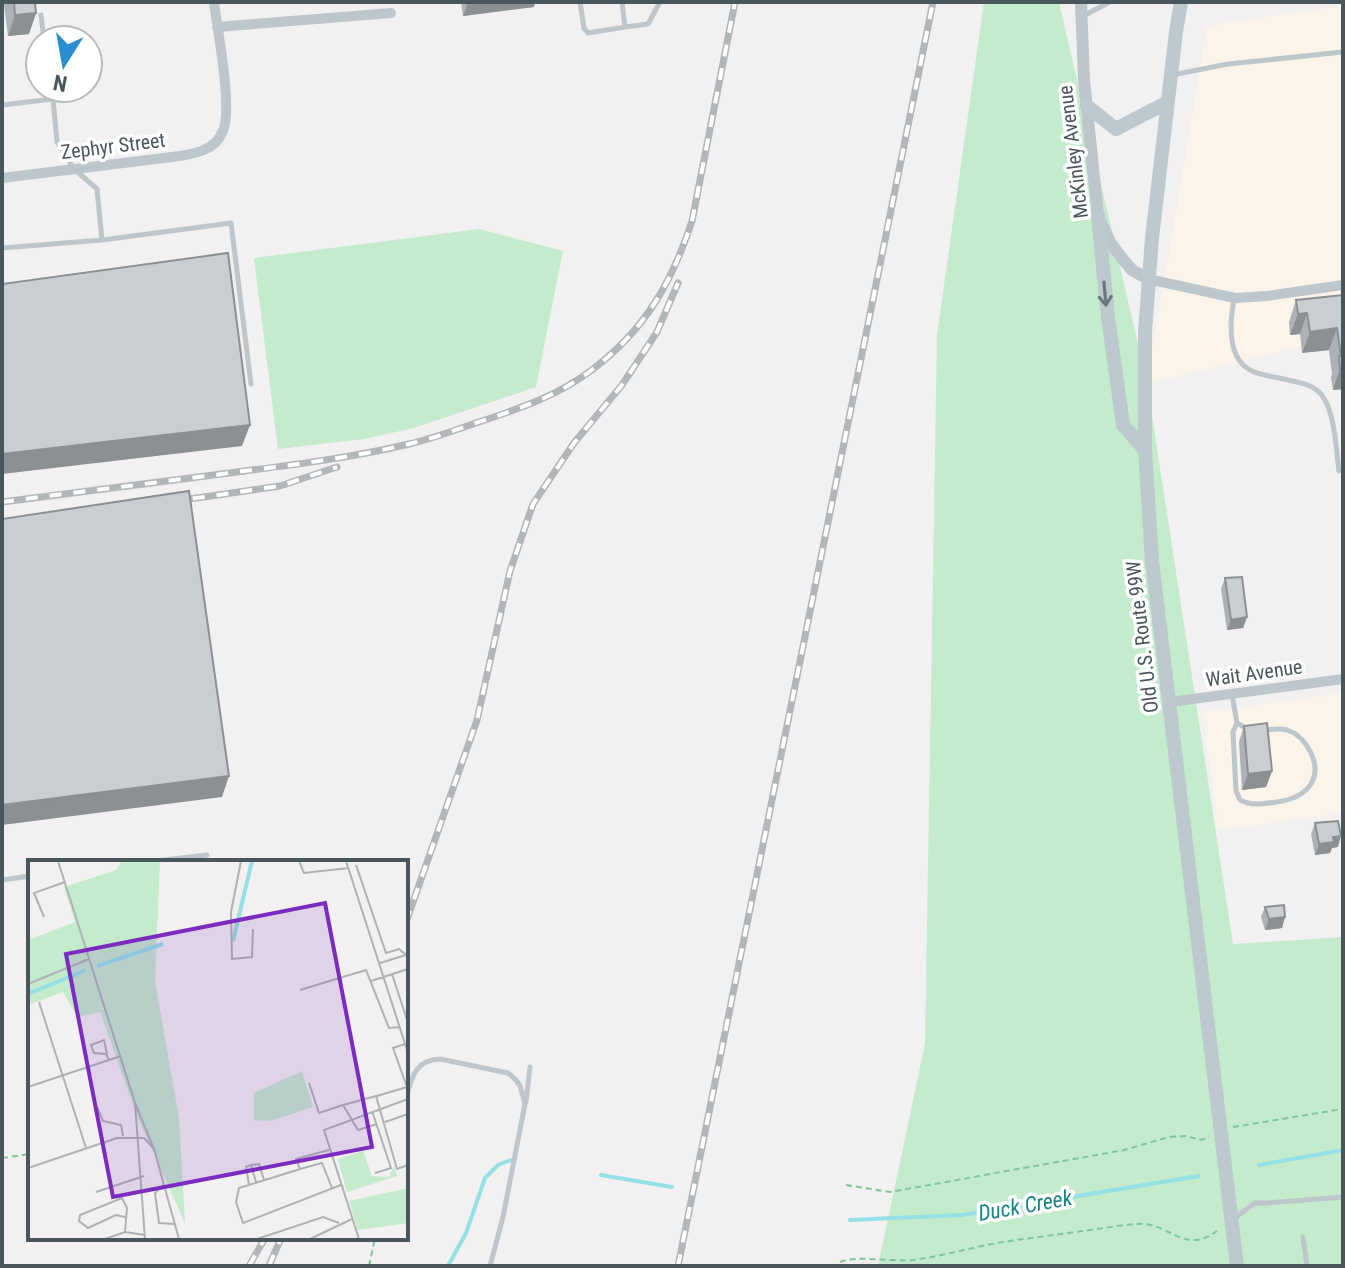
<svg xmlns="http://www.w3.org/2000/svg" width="1345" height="1268" viewBox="0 0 1345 1268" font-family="'Roboto Condensed',sans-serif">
<rect width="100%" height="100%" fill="#f2f0f0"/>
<!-- commercial -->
<path fill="#faf4eb" d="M1343 5V337L1147 383 1207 26Z
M1343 693V813L1218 830 1203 712Z"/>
<!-- green -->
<path fill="#c3ebcc" d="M984 2H1059L1147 383 1233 944 1343 937V1266H878L925 1044 937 335Z
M479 229 563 251 536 387 414 428 364 439 278 449 254 258Z"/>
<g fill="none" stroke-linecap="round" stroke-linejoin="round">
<!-- stream -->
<path stroke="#94e0e4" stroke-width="4" d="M1259 1165 1343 1150
M601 1175 672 1187
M850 1220 962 1215 1199 1176
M448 1266 466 1233 485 1178 498 1165 511 1160"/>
<!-- path -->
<path stroke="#7ec697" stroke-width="2" stroke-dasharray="6 4" stroke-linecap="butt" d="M1233 1127 1343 1109
M2 1158 30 1154
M846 1185 890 1192 1124 1150 1169 1137 1185 1136 1202 1140 1209 1136
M840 1262C857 1255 892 1262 913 1260 943 1256 973 1247 1003 1242 1029 1238 1056 1235 1082 1231 1100 1229 1119 1225 1137 1224 1169 1221 1183 1256 1217 1231
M369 1266 375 1238"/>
<!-- service -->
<path stroke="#bdc6cb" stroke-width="5" d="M580 2 584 28 588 33 625 27
M622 2 625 27 648 24 660 2
M41 15 44 40
M1083 16 1110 2
M1172 75 1228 64 1343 52
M51 88 53 99
M2 105 53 99 57 142 74 169 97 189 102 240 231 223 251 384
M2 248 102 240
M1234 299C1230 321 1226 359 1252 371 1263 376 1277 377 1288 380 1301 383 1312 384 1321 394 1335 411 1336 449 1339 471
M1232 695 1237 723 1249 730
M1237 723 1233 732 1236 791 1240 800C1252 806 1263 804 1276 802 1309 798 1326 776 1307 746 1302 738 1296 733 1287 730 1279 728 1271 729 1263 731
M147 862 207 855
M2 880 30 876
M406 1098C412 1077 415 1060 440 1059L508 1073 516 1080 520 1086 525 1104 503 1217 490 1266
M526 1102 530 1067
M1233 1219 1255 1203H1267L1343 1197
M1303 1237 1307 1266"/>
<!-- minor -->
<path stroke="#bdc6cb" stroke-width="10" d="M217 27 391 13
M2 178 180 156C197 153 214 150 222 133 234 112 217 29 214 2
M1148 279 1235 298 1267 296 1343 285
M1170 702 1343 679"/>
<!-- tertiary -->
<path stroke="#bdc6cb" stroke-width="12" d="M1081 2 1084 80 1098 216 1110 242 1121 257 1132 270 1148 279"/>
<!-- secondary -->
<path stroke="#bdc9cf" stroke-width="14" d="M1181 2 1176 32 1152 238 1145 332V450L1152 561 1237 1266
M1087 106 1116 129 1168 102
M1098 216 1108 317 1123 425 1145 450"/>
<!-- rail casing -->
<g stroke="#b2b6b9" stroke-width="7">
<path id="rail" d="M2 502C70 493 138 485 206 476 274 467 342 460 409 444 431 439 452 431 473 424 515 410 557 397 593 369 645 330 672 282 692 221L735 2
M169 502 280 486 337 467
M406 922 477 720 510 571 533 504 574 443 622 385 657 332 678 283
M249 1266 265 1238
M269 1266 281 1238
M678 1266 933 2"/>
</g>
<!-- rail -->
<use href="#rail" stroke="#fff" stroke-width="4" stroke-dasharray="12" stroke-linecap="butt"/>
</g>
<!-- wall -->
<path fill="#aeb1b5" d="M2 2H35L36 13 29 34 8 36 4 5 2 6Z
M461 2H535L534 7 463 16Z
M1343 295V389L1333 390 1331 377 1332 374 1329 350 1302 353 1300 334 1290 335 1289 322 1296 300Z
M1225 578 1247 617 1243 628 1227 630 1221 589Z
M1244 726 1272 771 1266 787 1242 790 1239 742Z
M1315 823 1338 847 1332 848 1330 853 1315 855 1311 834Z
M1265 907 1285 917 1282 928 1265 930 1261 917Z"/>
<!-- shaded-wall -->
<path fill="#8d9093" d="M468 2H535L534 7 463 16Z
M36 13 29 34 8 36 15 15Z
M1307 313 1300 334 1290 335 1298 314Z
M1337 328 1329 350 1302 353 1310 332Z
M1340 369H1343V389L1333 390Z
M250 425 242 446 2 474V454Z
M1247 617 1243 628 1227 630 1231 620Z
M1272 771 1266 787 1242 790 1248 774Z
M229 776 222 797 2 825V805Z
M1341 836 1338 847 1332 848 1330 853 1315 855 1319 844 1333 837Z
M1285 917 1282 928 1265 930 1269 919Z"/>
<!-- building -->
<path fill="#caced2" stroke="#8d9093" stroke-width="2" d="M14 2H35L36 13 15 15Z
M228 253 250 425 2 454V284Z
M1343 295V369H1340L1339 356H1341L1337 328 1310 332 1307 313 1298 314 1296 300Z
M189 491 229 776 2 805V519Z
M1242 577 1247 617 1231 620 1225 578Z
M1267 723 1272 771 1248 774 1244 726Z
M1338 821 1341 836 1333 837 1334 842 1319 844 1315 823Z
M1284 905 1285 917 1269 919 1265 907Z"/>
<!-- one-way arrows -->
<defs><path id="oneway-shaft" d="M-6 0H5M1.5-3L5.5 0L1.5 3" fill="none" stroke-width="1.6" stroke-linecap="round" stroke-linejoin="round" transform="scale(2)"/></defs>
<use stroke="#6c787e" href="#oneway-shaft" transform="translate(1105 294) rotate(85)"/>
<g text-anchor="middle" stroke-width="7" stroke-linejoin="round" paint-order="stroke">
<!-- street labels -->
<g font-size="20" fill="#49565b" stroke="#fff">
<text transform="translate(113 146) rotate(-7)" y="7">Zephyr Street</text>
<text transform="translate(1073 152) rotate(-97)" y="7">McKinley Avenue</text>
<text transform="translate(1142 637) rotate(-97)" y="7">Old U.S. Route 99W</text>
<text transform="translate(1254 673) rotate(-8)" y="7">Wait Avenue</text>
</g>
<!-- water labels -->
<g font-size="22" font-style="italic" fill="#198388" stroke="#fff">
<text transform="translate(1025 1205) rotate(-10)" y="8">Duck Creek</text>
</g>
</g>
<!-- overview -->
<g transform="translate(28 860)">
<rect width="380" height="380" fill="#f2f0f0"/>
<path d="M94 1H132L127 121 151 258 157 363 109 256 72 152 49 157 35 132 0 145V68L3 79 47 62 36 27 88 10ZM274 211 285 247 243 261 226 260V233ZM335 291 344 316 361 317 366 306 369 316 319 332 310 299ZM380 328V363L330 370 321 341Z" fill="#c3ebcc"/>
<path fill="none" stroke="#94e0e4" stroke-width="4" d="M205 81 224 1M69 106 135 84M0 134 58 110"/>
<path fill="none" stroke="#aeb2b4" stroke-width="2" d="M30 1 107 243 117 379M213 1 203 52 204 99 224 97 225 69M271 1 276 13 321 8M318 1 380 193M328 5 358 93 371 89 378 95M16 57 6 33 37 22M352 103 378 95M364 114 380 163M343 121 380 109M0 124 61 99M272 130 338 110 361 168 372 167M11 142 58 288M79 194 76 180 63 185 66 193 78 194 81 200M281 223 291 253 315 245 330 270 349 264M0 227 93 196M349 236 379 227 365 188 377 184M107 243 125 287M315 245 348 236 369 309 380 305M69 247 75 261 93 265 95 276M344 251 363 308 347 313M357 262 380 254M301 290 268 299 272 309 211 328 208 342 215 363 313 325M223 305 231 304 236 320M0 308 89 278H116L126 289 151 379M272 309 294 303 304 328M135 325 127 333 131 363 146 364M221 325 218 307 223 305 228 322M68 332 116 316M97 357 88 355 60 368 51 361 52 355 94 338 99 348 97 372M77 379 97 372 117 375M229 379 295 357 311 363M282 379 324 359M331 379 296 270 380 239"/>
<path fill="#7b2cbf" fill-opacity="0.15" stroke="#7b2cbf" stroke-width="4" d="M297 43 344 287 85 337 38 94Z"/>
<rect width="380" height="380" fill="none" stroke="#49565b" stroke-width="4"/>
</g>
<!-- border -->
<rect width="1345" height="1268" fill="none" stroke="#49565b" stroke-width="8"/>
<!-- north arrow -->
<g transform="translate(64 64) rotate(191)"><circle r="38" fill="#ffffff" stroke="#b6bbbd" stroke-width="2"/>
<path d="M0-6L14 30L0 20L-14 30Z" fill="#2b8ed1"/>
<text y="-12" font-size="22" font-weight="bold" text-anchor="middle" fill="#49565b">N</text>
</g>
</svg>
